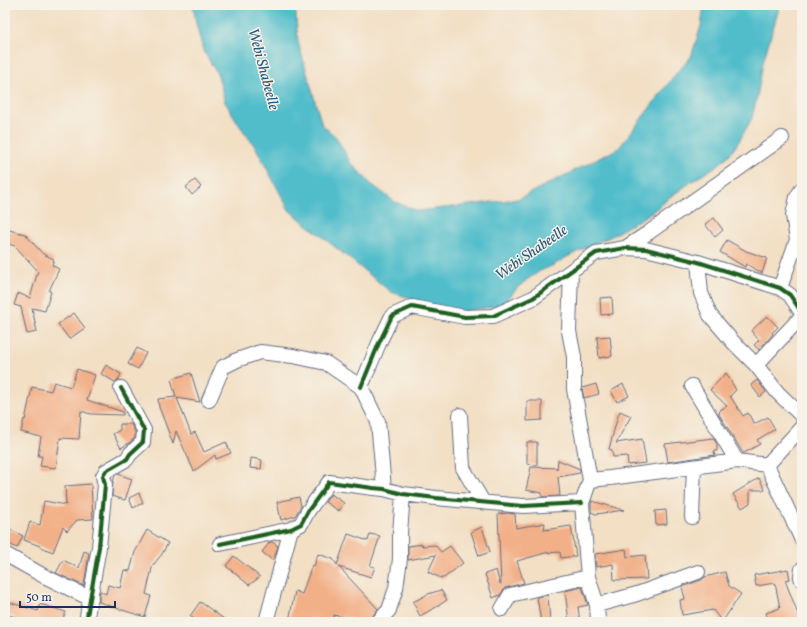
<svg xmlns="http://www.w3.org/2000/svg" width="807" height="627" viewBox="0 0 807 627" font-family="Vollkorn,serif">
<rect width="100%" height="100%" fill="#f7f3e8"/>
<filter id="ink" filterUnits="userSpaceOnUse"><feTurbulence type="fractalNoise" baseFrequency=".025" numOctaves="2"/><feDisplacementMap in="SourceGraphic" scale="8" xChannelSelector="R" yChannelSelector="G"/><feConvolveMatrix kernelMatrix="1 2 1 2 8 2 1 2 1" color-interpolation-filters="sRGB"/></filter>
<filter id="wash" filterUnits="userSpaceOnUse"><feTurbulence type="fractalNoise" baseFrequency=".012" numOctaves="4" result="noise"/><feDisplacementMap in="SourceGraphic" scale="16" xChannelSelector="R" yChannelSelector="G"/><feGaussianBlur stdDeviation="0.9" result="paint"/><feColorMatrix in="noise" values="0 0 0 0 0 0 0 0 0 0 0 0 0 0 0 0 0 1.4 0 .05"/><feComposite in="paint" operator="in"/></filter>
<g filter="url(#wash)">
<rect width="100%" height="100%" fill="#f2dfc4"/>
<!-- water -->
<path fill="#51bdcb" stroke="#367694" d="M193 5H295L298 42 322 125 336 137 351 163 371 184 395 202 418 211 518 199 619 148 675 75 691 57 701 26 704 5H780L763 62 758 92 752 118 738 143 730 154 718 165 694 180 670 197 659 207 647 215 610 237 595 243 567 257 554 265 540 271 528 279 517 288 508 299 497 306 464 311 445 309 391 292 289 210 256 148 240 126 225 102 218 75 203 50 196 23Z"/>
<g id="blocks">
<!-- building -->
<path fill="#f2b088" d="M195 180 201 187 192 195 186 187Z
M714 218 723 230 715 237 705 224Z
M9 230 25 234 43 254 54 259 52 265 59 269 49 291 51 292 45 311 32 308 37 332 27 334 21 307 14 305 18 293 30 298 38 271 15 246 5 243Z
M727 240 746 251 767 258 762 273 746 264 745 267 720 252Z
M612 297 613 314 601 315 600 298Z
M74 313 85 328 69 339 58 324Z
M767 316 778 327 772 333 773 334 759 350 754 345 759 340 751 331Z
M610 336 612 356 599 358 597 337Z
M137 348 146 353 138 369 128 364Z
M106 365 121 374 118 380 115 382 101 374Z
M77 369 95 375 87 400 123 412V415L91 414 81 411 79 439 60 438 56 468 40 466 42 456H38L41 437 21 432 24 419 25 420 32 387 51 391 54 382 71 387Z
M191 373 200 402 177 398 191 434 195 432 204 452 226 442 231 453 216 459 215 455 194 471 176 431 173 444 159 407 158 399 176 397 171 379Z
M726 373 736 390 730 396 743 416 748 413 754 424 768 417 775 429 757 440 760 444 744 453H743L719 414 720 410 727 406 710 390Z
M757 380 766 392 760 397 751 385Z
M596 384 599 394 584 398 582 388Z
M623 384 629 396 617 402 611 391Z
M527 401H542V420L527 421Z
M620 411 631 416 616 443 642 439 646 463 628 465 627 456 613 457 612 450 609 449 617 419Z
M120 424H131L135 432V438L129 443 121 448 113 434 120 430Z
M713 438 717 444V451H714L715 455 668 462 665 444Z
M527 442H537V465L527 464Z
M251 458 262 460 261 469 250 468Z
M558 460 580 469V473L558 477 560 496 542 497V493L526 490 531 467 557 468V469Z
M118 474 132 479 125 500 112 496 113 482 115 475Z
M759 478 765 490H750V503L742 508 733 494Z
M91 484 93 519 77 520 67 531 63 527 53 552 40 547V546L24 540 30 522 40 525 44 501 66 505 65 486Z
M139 493 143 503 133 508 129 498Z
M331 494 344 503 339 511 325 502Z
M299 497 301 506 295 516 281 520 277 502Z
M592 501 624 510 596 514 591 512V504Z
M666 510 667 524 656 525 655 511Z
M508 513 515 514 516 528 545 523 544 530 571 526 576 556 561 558 560 552 545 553 517 561 524 583 505 588 500 595 493 598 485 574 496 570 500 584H501L498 514Z
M482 527 490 552 479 556 471 532Z
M10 529 23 536 17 548 5 542V538Z
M147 530 168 543 162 554 154 564H153L146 594 151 596 145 617 119 609 99 602V597L100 591 106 594 108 585 120 588 124 570 130 571 135 552Z
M348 534 368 541 370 534 380 536 370 566 375 567 371 577 339 567 378 609 372 617 370 622H366L334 615 333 622H294L289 621 295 591 302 594 312 565 314 566 318 554 333 559 337 565Z
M270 542H272L278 546 275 556 272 560 262 552Z
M423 544 422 546 435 545 441 552 450 546 463 563 444 578H441L428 572 436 555 408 560V546Z
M626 549 627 557 645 555 647 579 614 580 613 564 596 567 595 554Z
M84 551 89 553 84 586 56 573 63 560 79 568Z
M234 556 260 577 249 585 226 566Z
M788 569 790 579 785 580 801 622H769L766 613 780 608 775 583 756 586 754 575 778 571Z
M725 572 729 586 741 594 722 622 713 610 682 615 680 600 685 599 682 587 701 580 705 577Z
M582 587 588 605 578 607 580 622H569L565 591Z
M441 590 447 600 438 606 420 616 413 602 428 594Z
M548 595 550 622H541L537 597Z
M5 601 38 611 40 604 66 612 61 622H14L15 617 5 614Z
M200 602 206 606 228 622H198L190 616Z"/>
</g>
</g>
<g filter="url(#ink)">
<use href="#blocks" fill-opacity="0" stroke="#666d82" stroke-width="1"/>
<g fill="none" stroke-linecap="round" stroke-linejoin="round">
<!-- street casing -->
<g stroke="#666d82" stroke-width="16">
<path id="street" d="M625 248 648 233 782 138
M698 262 701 293 710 315 733 342 756 365 778 393 802 416
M571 271 569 331 574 357V389L590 480 582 503 588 577 597 605 598 622
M780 288 797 240 793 215 797 197 802 189
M756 365 802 316
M692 386 737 461
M361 387 379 343 392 316 412 307 465 317 493 316 533 298 596 253 625 248 646 249 698 262 780 288 790 295 802 313
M209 400 223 367 237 360 260 352 293 356 326 363 361 387 378 422 381 454 384 489
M460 415 463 468 483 502
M767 465 802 540
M590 480 610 478 737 461 767 465 802 427
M692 517 694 467
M220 544 291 529 301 524 308 511 329 482 373 488 384 489 403 494 436 498 523 506 582 503
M5 554 42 575 91 599
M802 569 801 577 802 580
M597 605 637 594 698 572
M502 609 510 595 588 577
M86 622 99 547 105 485 103 476 106 471 127 459 130 454 143 442 144 430 121 388
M266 622 291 529
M378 622 389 610 396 588 400 559V533L403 494"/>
</g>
<!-- street -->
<use href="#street" stroke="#fff" stroke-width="14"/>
<!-- cycleway casing -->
<g stroke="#f7f3e8" stroke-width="6">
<path id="cycleway" d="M361 387 379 343 392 316 412 307 465 317 493 316 533 298 596 253 625 248 646 249 698 262 780 288 790 295 802 313
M220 544 291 529 301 524 308 511 329 482 373 488 384 489 403 494 436 498 523 506 582 503
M86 622 99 547 105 485 103 476 106 471 127 459 130 454 143 442 144 430 121 388"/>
</g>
<!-- cycleway -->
<use href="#cycleway" stroke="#1b5e20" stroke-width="4"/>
</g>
</g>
<g text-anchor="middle" stroke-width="3" stroke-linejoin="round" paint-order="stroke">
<!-- water labels -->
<g font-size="15" font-style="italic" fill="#2b5a7f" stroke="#f7f3e8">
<text transform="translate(264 69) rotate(75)" y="5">Webi Shabeelle</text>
<text transform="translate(531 252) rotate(-35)" y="5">Webi Shabeelle</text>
</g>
</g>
<!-- margin -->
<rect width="807" height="627" fill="none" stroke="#f7f3e8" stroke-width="20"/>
<!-- scale -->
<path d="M20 601v6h95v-6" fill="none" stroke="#1b2f5e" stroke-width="2"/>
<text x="26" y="601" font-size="12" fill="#1b2f5e" stroke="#f7f3e8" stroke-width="3" paint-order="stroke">50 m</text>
</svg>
